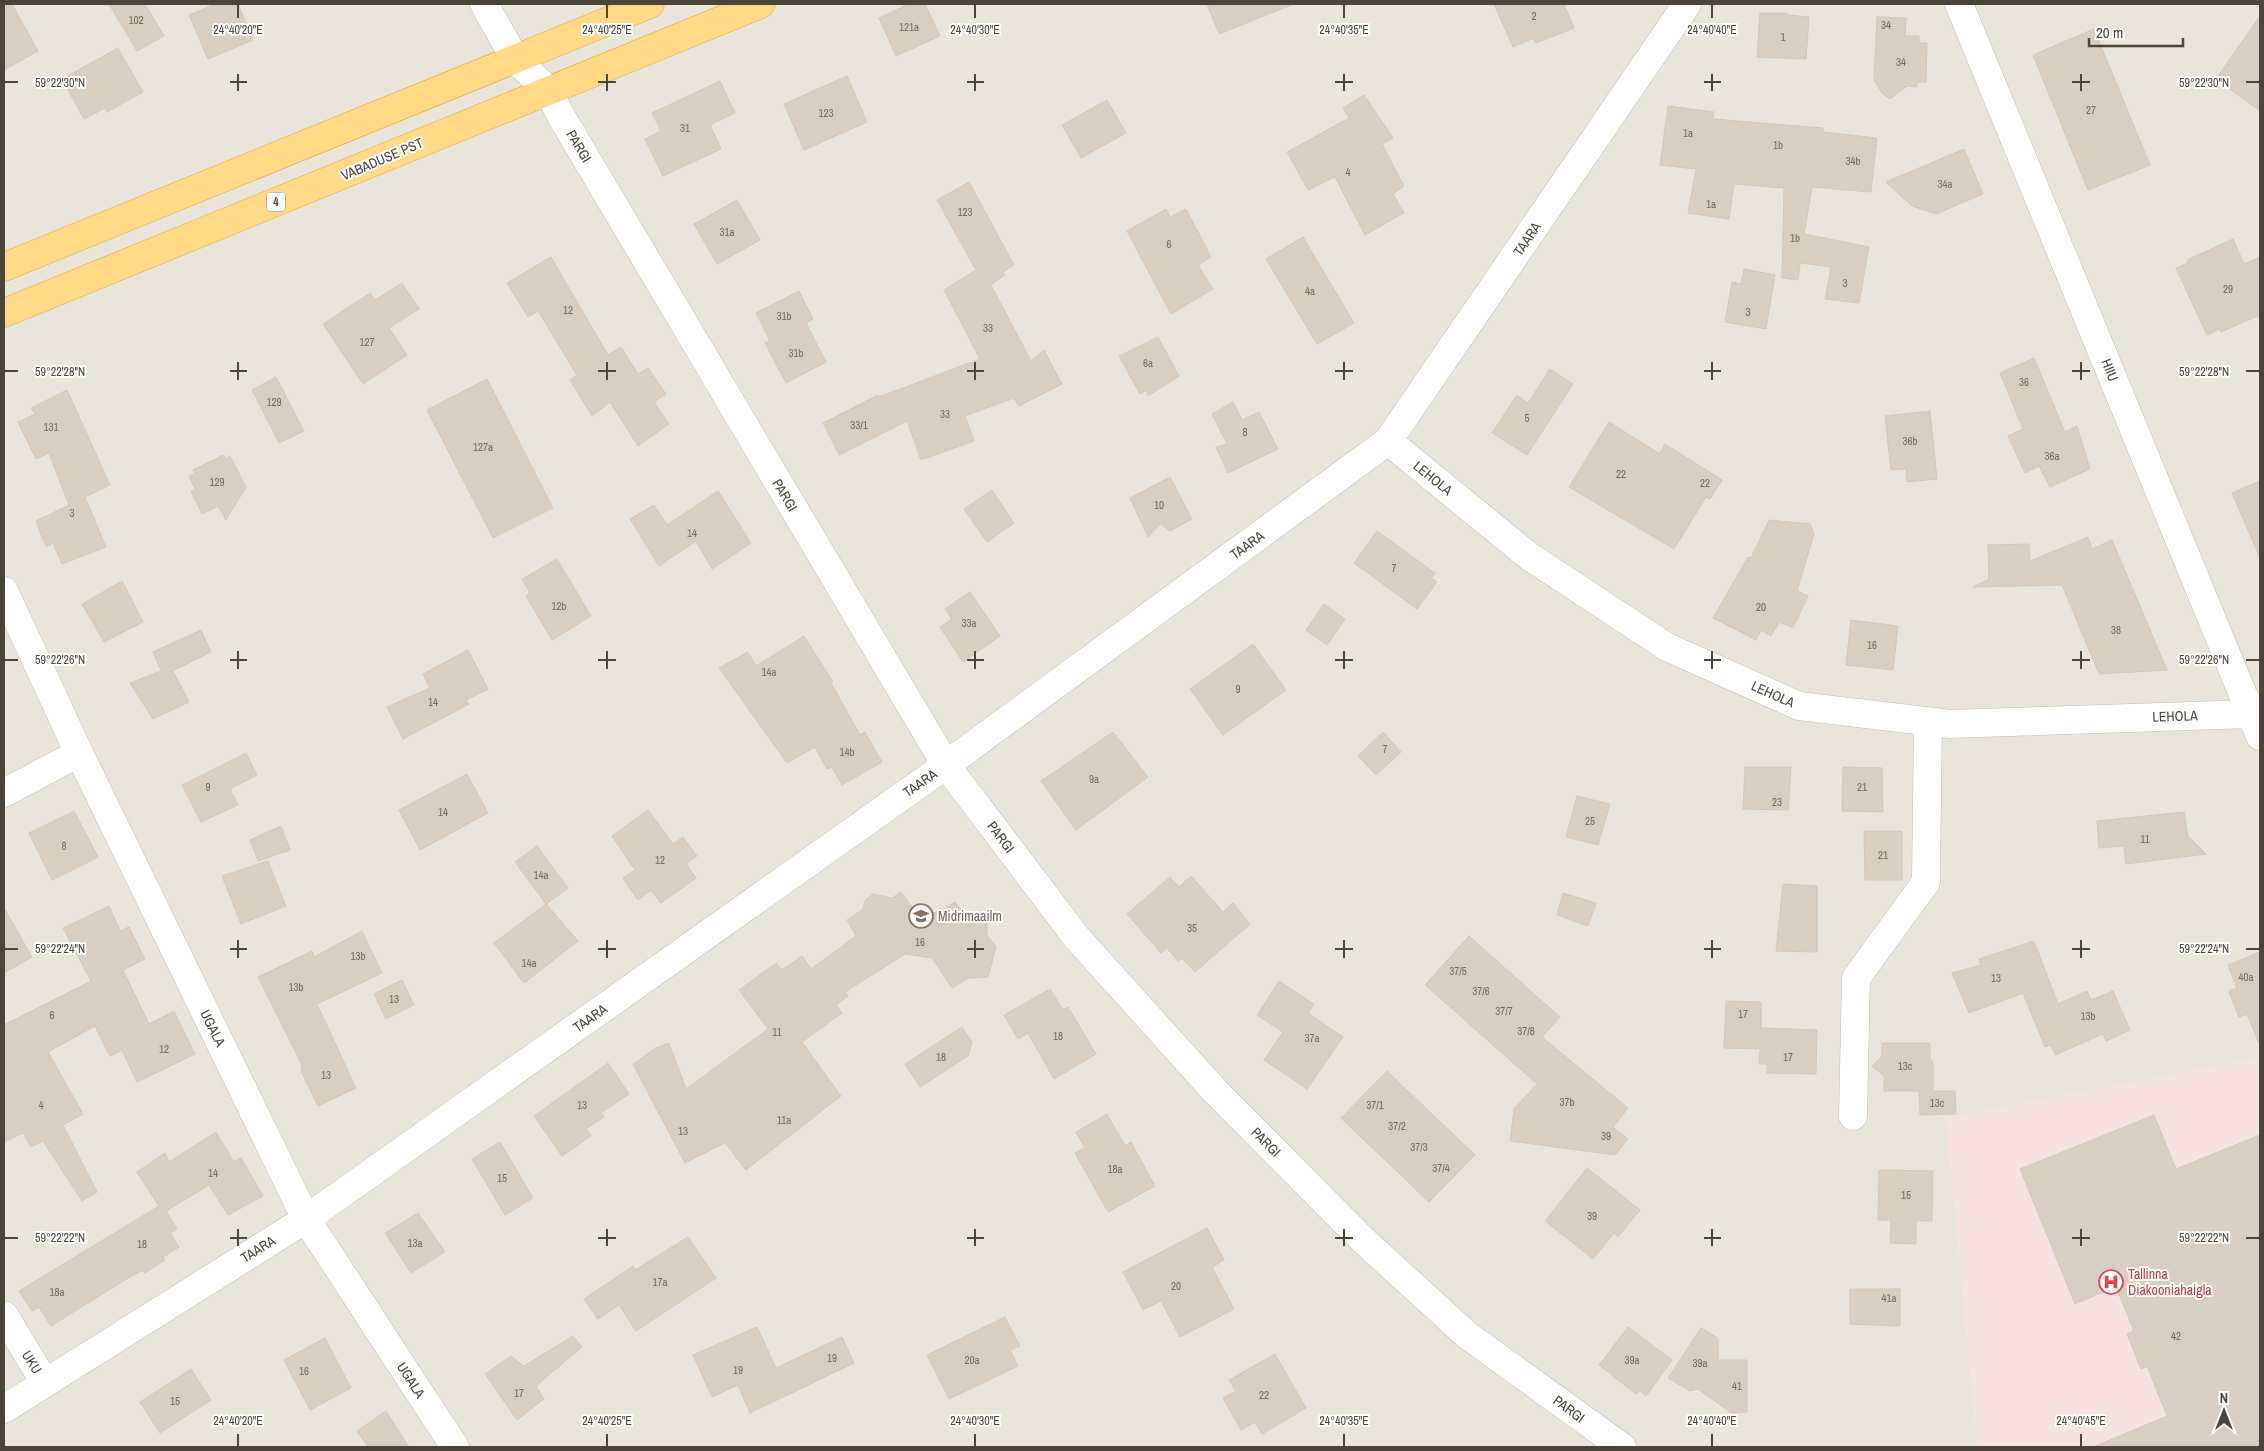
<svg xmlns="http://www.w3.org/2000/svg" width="2264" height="1451" viewBox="0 0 2264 1451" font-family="'Archivo Narrow',sans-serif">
<rect width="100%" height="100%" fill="#f6f3ec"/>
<!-- residential -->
<path fill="#eae5da" d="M4 4H2260V1447H4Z"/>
<!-- medical -->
<path fill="#f6e3e0" d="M2260 1057V1447H1977L1946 1118Z"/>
<!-- building -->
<path fill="#d8cfc1" stroke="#d3c7b4" d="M4 4H12L38 51 4 70Z
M109 4H145L164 36 137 51Z
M216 4H238L253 40 208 59 189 15Z
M909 4H925L940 36 896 56 879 18Z
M1207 4H1291V5L1219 34Z
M1494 4H1564L1574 28 1536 43 1534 38 1513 47Z
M1760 13H1787V15L1809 17 1806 59 1757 57Z
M2260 16V111L2216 79Z
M1877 17 1906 18 1905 36H1919V43H1927L1926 82H1917V87L1907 86 1890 99 1882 93 1874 80Z
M2094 29 2150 165 2088 190 2033 55Z
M118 48 143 92 107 112 105 108 84 119 62 79Z
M847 76 867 122 804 150 784 104Z
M720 81 735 113 710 125 721 149 663 176 645 139 661 131 652 113Z
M1364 95 1393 138 1382 144 1404 186 1393 194 1404 213 1365 235 1335 177 1308 190 1287 152 1349 118 1343 108Z
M1107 100 1126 133 1081 158 1062 125Z
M1668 106 1714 112 1713 119 1823 128V132L1877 138 1871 192 1812 187 1804 234 1869 247 1859 303 1825 299 1831 267 1800 263 1798 280 1782 278 1784 188 1734 184 1729 219 1688 213 1696 169 1660 165Z
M1964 149 1983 194 1936 214 1912 206 1886 182Z
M969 182 1014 265 1003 272 1005 275 991 285 1031 361 1044 350 1062 384 1019 406 1014 398 965 416 974 441 921 460 907 421 839 455 823 423 878 395 879 397 980 359 944 290 976 270 937 200Z
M737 200 760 240 717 264 694 224Z
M1166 209 1170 217 1186 209 1211 257 1198 265 1213 289 1171 314 1127 231Z
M1303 237 1354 323 1317 344 1266 259Z
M2233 239 2244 264 2260 257V315L2221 332 2220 329 2207 335 2176 268 2188 263 2187 260Z
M551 257 608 355 621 347 638 374 648 368 666 394 654 402 669 424 638 446 610 402 592 416 570 380 577 375 538 311 528 317 507 283Z
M1744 269 1775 275 1766 329 1725 322 1732 282 1741 284Z
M402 283 419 309 389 328 407 355 363 384 323 324 370 293 375 300Z
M799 291 813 319 806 323 826 362 786 383 765 343 770 341 756 313Z
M1158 337 1179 376 1148 396 1146 390 1140 394 1119 356Z
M2034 358 2065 432 2077 426 2090 469 2050 487 2039 466 2025 473 2008 436 2023 429 2000 373Z
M1550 369 1573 384 1527 455 1492 433 1517 395 1528 403Z
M276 377 304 431 279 443 252 390Z
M487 379 553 508 493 538 427 410Z
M67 390 110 485 85 497 106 547 62 564 53 543 46 547 36 521 69 505 49 453 36 459 18 422 35 414 31 408Z
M1233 402 1242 420 1259 412 1278 449 1228 473 1216 447 1227 444 1212 414Z
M1930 411 1937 479 1907 482 1906 469 1891 470 1885 416Z
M1609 422 1660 454 1665 444 1722 480 1710 499 1706 497 1674 549 1569 487Z
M223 455 226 459 230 456 246 487 226 520 218 506 202 514 191 491 195 489 189 476 195 473 193 470Z
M1170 477 1192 519 1170 531 1161 524 1148 537 1130 498Z
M2260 481V558L2232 493Z
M992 490 1014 523 987 542 964 509Z
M718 491 751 543 712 569 696 541 659 566 630 519 654 505 667 525Z
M1769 520 1810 524 1814 534 1797 591 1808 596 1793 628 1779 622 1771 636 1761 630 1756 640 1713 618 1748 557 1751 558Z
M1377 531 1435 573 1431 578 1437 582 1417 609 1354 563Z
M2088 537 2092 549 2112 540 2167 670 2099 674 2062 585 1973 587 1989 579 1988 545 2029 544 2030 561Z
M557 559 591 616 552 640 526 596 530 593 522 579Z
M122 581 143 622 104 642 82 604Z
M970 592 1000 636 963 662 940 627 952 619 945 609Z
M1324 604 1345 619 1327 645 1306 630Z
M1851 620 1898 626 1893 670 1846 665Z
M201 630 211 652 173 671 189 702 153 719 130 683 161 671 153 652Z
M804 636 833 682 831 683 860 735 865 732 882 762 842 785 832 767 827 769 815 747 787 763 719 668 748 652 756 666Z
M1253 644 1286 690 1223 735 1190 689Z
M468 650 488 689 466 700 469 704 403 739 387 707 430 688 423 674Z
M1113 732 1148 777 1076 830 1041 781Z
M1383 732 1401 752 1376 775 1358 756Z
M246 753 257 775 230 789 238 805 201 822 182 785Z
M1745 767H1791L1788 810 1743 809Z
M1843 767 1882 768 1883 812 1842 811Z
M467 774 488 813 420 850 399 810Z
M1577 796 1610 804 1598 845 1566 837Z
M648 810 673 844 683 837 697 856 686 864 696 878 661 903 651 890 638 900 623 878 635 870 612 836Z
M74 811 98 857 52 880 29 833Z
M2184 812 2188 836 2206 854 2126 864 2124 846 2099 848 2097 821Z
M281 826 290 850 258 861 250 840Z
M1864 831H1902V880H1865Z
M537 846 568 888 546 904 515 862Z
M268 861 286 906 241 924 222 876Z
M1191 876 1223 912 1233 903 1250 924 1195 972 1182 958 1178 961 1167 948 1161 953 1127 914 1170 877 1179 887Z
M1783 884 1817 886V952L1776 951Z
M901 892 914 910 937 913 955 902 964 913 979 912 987 922V935L996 947 988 977 968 978 952 988 932 958 905 954 845 992 848 996 836 1005 842 1013 802 1042 841 1096 746 1170 725 1143 685 1163 633 1064 656 1048 669 1043 686 1089 768 1029 739 990 776 963 782 970 802 956 811 969 856 936 847 920 863 909 865 901 873 894 892 898Z
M1563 893 1596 903 1588 926 1557 915Z
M546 904 578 941 524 983 494 943Z
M109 906 120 931 129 927 145 959 123 970 149 1024 174 1011 195 1054 137 1082 122 1050 110 1056 95 1026 48 1052 83 1114 63 1125 97 1192 82 1201 43 1141 31 1147 23 1133 4 1142V1025L91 981 63 928Z
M4 908 32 957 4 973Z
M362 931 382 973 317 1004 356 1088 318 1106 301 1071 302 1065 258 977 312 951 314 957Z
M1469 936 1560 1017 1542 1037 1628 1108 1613 1127 1628 1139 1615 1155 1510 1141 1514 1109 1537 1084 1425 985Z
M2034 941 2058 1004 2087 991 2091 1000 2113 991 2130 1030 2106 1041 2103 1034 2055 1055 2051 1045 2045 1047 2023 993 1969 1013 1952 973 1981 965 1979 959Z
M2260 952V1043H2259L2247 1014 2239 1017 2229 991 2237 988 2228 965Z
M402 980 414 1005 386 1019 374 994Z
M1279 981 1314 1004 1308 1013 1343 1037 1307 1089 1264 1060 1283 1032 1257 1015Z
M1050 989 1063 1010 1068 1007 1096 1054 1054 1079 1028 1033 1018 1039 1004 1015Z
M1726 1001 1761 1002V1028L1817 1030 1816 1074 1767 1073V1064H1759L1760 1049 1724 1048Z
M962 1027 972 1042 968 1056 920 1087 905 1064Z
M1882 1043H1930V1060L1933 1062V1091H1955L1956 1114 1920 1115 1919 1091H1884V1076L1872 1066 1882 1056Z
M608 1063 629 1094 601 1113 604 1117 586 1129 591 1136 562 1156 534 1116Z
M1387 1071 1475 1155 1429 1202 1341 1118Z
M1107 1114 1125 1146 1131 1142 1155 1186 1108 1212 1075 1153 1085 1148 1076 1132Z
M2154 1115 2176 1169 2260 1135V1447H2093L2167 1416 2147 1366 2141 1369 2127 1334 2134 1331 2116 1287 2075 1304 2020 1169Z
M216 1132 234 1162 241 1158 263 1196 228 1215 209 1185 166 1211 177 1229 170 1233 179 1247 163 1257 165 1260 145 1273 143 1270 128 1278 51 1326 39 1307 32 1311 19 1291 159 1206 137 1172 165 1153 169 1162Z
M500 1142 533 1198 505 1215 472 1159Z
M1587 1168 1640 1210 1618 1237 1614 1233 1593 1259 1545 1221Z
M1879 1170 1933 1171 1932 1221H1916V1244L1890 1243 1891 1220H1878Z
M418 1213 445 1252 411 1273 385 1233Z
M1207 1228 1224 1260 1212 1267 1234 1309 1180 1337 1161 1301 1143 1310 1123 1272Z
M688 1237 716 1278 636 1331 619 1305 598 1319 584 1299 633 1266 635 1270Z
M1850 1289H1900V1326L1850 1324Z
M1005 1317 1020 1346 1010 1350 1018 1366 949 1399 927 1355Z
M757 1327 776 1368 842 1337 854 1363 750 1413 738 1385 712 1397 693 1355Z
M1628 1327 1672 1360 1646 1396 1639 1390 1636 1394 1599 1365Z
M1701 1328 1718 1338V1360H1747V1412L1731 1413 1698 1389 1690 1391 1668 1378Z
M573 1336 582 1347 536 1386 544 1399 517 1420 485 1374 511 1356 524 1366Z
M325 1338 351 1388 310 1410 284 1360Z
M1275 1354 1306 1408 1262 1434 1255 1422 1241 1430 1223 1398 1236 1391 1229 1380Z
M191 1369 211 1400 160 1433 140 1402Z
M386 1411 409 1447H368L357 1431Z"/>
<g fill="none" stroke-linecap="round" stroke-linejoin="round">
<!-- minor casing -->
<g stroke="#c2bbae" stroke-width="29">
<path id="minor" d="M1959 4 2260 736
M548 90 561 116 946 765 1077 938 1215 1091 1363 1240 1467 1335 1622 1447
M1388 441 1530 557 1667 647 1799 706 1950 724 2251 714 2260 707
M4 591 79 753 306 1219 455 1447
M4 793 79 753
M1853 1116 1856 978 1926 882 1928 721
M4 1315 45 1383
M4 1409 306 1219 946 765 1388 441 1687 4"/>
</g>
<!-- tertiary casing -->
<g stroke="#c2bbae" stroke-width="29">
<path id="tertiary" d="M484 4 515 59 548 90"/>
</g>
<!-- trunk casing -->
<g stroke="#e0a43c" stroke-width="29">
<path id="trunk" d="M4 267 650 4
M4 313 761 4"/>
</g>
<!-- minor -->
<use href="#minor" stroke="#fff" stroke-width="28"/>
<!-- tertiary -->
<use href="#tertiary" stroke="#fff" stroke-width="28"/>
<!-- trunk -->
<use href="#trunk" stroke="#ffd985" stroke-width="28"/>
</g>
<!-- ticks -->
<path fill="none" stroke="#4b4439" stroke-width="2" d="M238 5V18M607 5V18M975 5V18M1344 5V18M1712 5V18M238 74V91M607 74V91M975 74V91M1344 74V91M1712 74V91M2081 74V91M5 82H18M230 82H247M598 82H616M967 82H984M1335 82H1353M1704 82H1721M2072 82H2090M2246 82H2259M238 362V380M607 362V380M975 362V380M1344 362V380M1712 362V380M2081 362V380M5 371H18M230 371H247M598 371H616M967 371H984M1335 371H1353M1704 371H1721M2072 371H2090M2246 371H2259M238 651V669M607 651V669M975 651V669M1344 651V669M1712 651V669M2081 651V669M5 660H18M230 660H247M598 660H616M967 660H984M1335 660H1353M1704 660H1721M2072 660H2090M2246 660H2259M238 940V958M607 940V958M975 940V958M1344 940V958M1712 940V958M2081 940V958M5 949H18M230 949H247M598 949H616M967 949H984M1335 949H1353M1704 949H1721M2072 949H2090M2246 949H2259M238 1229V1246M607 1229V1246M975 1229V1246M1344 1229V1246M1712 1229V1246M2081 1229V1246M5 1238H18M230 1238H247M598 1238H616M967 1238H984M1335 1238H1353M1704 1238H1721M2072 1238H2090M2246 1238H2259M238 1434V1446M607 1434V1446M975 1434V1446M1344 1434V1446M1712 1434V1446M2081 1434V1446"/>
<!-- icons -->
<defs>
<g id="school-ring" transform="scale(1.25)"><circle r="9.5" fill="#fff" stroke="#8d6e63" stroke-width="1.5"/><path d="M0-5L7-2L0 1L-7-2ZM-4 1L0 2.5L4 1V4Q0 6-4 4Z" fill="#8d6e63"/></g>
<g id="hospital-ring" transform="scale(1.25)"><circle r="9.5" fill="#fff" stroke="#e0444e" stroke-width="1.5"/><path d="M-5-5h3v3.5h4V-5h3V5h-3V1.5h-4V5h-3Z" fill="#e0444e"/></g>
</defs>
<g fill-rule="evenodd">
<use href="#school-ring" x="921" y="916"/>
<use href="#hospital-ring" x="2111" y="1282"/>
</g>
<g text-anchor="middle" stroke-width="4" stroke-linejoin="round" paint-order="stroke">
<!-- number labels -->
<g font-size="11" fill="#6e675b">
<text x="1534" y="20">2</text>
<text x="136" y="24">102</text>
<text x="1886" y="29">34</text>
<text x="909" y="31">121a</text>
<text x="1783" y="41">1</text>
<text x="1901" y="66">34</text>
<text x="2091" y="114">27</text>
<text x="826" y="117">123</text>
<text x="685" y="132">31</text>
<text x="1688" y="137">1a</text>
<text x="1778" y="149">1b</text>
<text x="1853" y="165">34b</text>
<text x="1348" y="176">4</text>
<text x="1945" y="188">34a</text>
<text x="1711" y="208">1a</text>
<text x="965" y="216">123</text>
<text x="727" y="236">31a</text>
<text x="1795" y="242">1b</text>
<text x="1169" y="248">6</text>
<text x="1845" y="287">3</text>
<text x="2228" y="293">29</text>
<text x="1310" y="295">4a</text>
<text x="568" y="314">12</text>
<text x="1748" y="316">3</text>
<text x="784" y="320">31b</text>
<text x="988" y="332">33</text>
<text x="367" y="346">127</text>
<text x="796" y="357">31b</text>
<text x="1148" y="367">6a</text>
<text x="2024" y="386">36</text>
<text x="274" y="406">129</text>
<text x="945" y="418">33</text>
<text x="1527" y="422">5</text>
<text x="859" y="429">33/1</text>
<text x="51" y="431">131</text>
<text x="1245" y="436">8</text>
<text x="1910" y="445">36b</text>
<text x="483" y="451">127a</text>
<text x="2052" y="460">36a</text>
<text x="1621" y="478">22</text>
<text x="217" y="486">129</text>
<text x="1705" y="487">22</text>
<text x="1159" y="509">10</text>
<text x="72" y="517">3</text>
<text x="692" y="537">14</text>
<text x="1394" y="572">7</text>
<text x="559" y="610">12b</text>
<text x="1761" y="611">20</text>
<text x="969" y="627">33a</text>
<text x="2116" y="634">38</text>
<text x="1872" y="649">16</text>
<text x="769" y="676">14a</text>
<text x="1238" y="693">9</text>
<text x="433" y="706">14</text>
<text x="1385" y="753">7</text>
<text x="847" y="756">14b</text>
<text x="1094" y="783">9a</text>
<text x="208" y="791">9</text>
<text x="1862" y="791">21</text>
<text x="1777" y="806">23</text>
<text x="443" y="816">14</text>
<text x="1590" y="825">25</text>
<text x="2145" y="843">11</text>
<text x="64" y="850">8</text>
<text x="1883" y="859">21</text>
<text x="660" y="864">12</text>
<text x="541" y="879">14a</text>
<text x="1192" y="932">35</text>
<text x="920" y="946">16</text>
<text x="358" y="960">13b</text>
<text x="529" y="967">14a</text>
<text x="1458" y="975">37/5</text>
<text x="2246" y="981">40a</text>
<text x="1996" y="982">13</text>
<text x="296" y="991">13b</text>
<text x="1481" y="995">37/6</text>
<text x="394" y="1003">13</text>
<text x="1504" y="1015">37/7</text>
<text x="1743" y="1018">17</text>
<text x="52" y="1019">6</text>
<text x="2088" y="1020">13b</text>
<text x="1526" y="1035">37/8</text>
<text x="777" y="1036">11</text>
<text x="1058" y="1040">18</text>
<text x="1312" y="1042">37a</text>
<text x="164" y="1053">12</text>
<text x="941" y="1061">18</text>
<text x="1788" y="1061">17</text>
<text x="1905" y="1070">13c</text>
<text x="326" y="1079">13</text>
<text x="1567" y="1106">37b</text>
<text x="1937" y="1107">13c</text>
<text x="41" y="1109">4</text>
<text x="582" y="1109">13</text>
<text x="1375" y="1109">37/1</text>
<text x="784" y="1124">11a</text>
<text x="1397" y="1130">37/2</text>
<text x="683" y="1135">13</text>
<text x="1606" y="1140">39</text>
<text x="1419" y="1151">37/3</text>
<text x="1441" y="1172">37/4</text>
<text x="1115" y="1173">18a</text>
<text x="213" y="1177">14</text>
<text x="502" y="1182">15</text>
<text x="1906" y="1199">15</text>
<text x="1592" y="1220">39</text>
<text x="415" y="1247">13a</text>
<text x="142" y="1248">18</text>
<text x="660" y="1286">17a</text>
<text x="1176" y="1290">20</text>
<text x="57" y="1296">18a</text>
<text x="1889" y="1302">41a</text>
<text x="2176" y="1340">42</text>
<text x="832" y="1362">19</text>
<text x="972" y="1364">20a</text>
<text x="1632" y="1364">39a</text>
<text x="1700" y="1367">39a</text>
<text x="738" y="1374">19</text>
<text x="304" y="1375">16</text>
<text x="1737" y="1390">41</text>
<text x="519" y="1397">17</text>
<text x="1264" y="1399">22</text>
<text x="175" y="1405">15</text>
</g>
<!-- shield labels -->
<rect fill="#fff" stroke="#817c74" stroke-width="1" x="267" y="192.5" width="18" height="19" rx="4"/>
<g font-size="12" font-weight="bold" fill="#4b4439">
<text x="276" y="206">4</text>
</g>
<!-- street labels -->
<g font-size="14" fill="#4b4439" stroke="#fff">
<text transform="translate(579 146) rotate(59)" y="5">PARGI</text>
<text transform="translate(382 159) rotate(-23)" y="5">VABADUSE PST</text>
<text transform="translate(1527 239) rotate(-56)" y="5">TAARA</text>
<text transform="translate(2110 370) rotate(68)" y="5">HIIU</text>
<text transform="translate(1433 478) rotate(39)" y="5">LEHOLA</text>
<text transform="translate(785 495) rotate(59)" y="5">PARGI</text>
<text transform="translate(1247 545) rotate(-36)" y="5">TAARA</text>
<text transform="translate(1773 694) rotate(24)" y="5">LEHOLA</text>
<text transform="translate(2175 716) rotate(-2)" y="5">LEHOLA</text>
<text transform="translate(920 783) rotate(-35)" y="5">TAARA</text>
<text transform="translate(1001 837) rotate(53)" y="5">PARGI</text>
<text transform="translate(590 1018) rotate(-35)" y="5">TAARA</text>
<text transform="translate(213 1028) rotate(64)" y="5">UGALA</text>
<text transform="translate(1266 1142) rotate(45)" y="5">PARGI</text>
<text transform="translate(258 1249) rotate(-32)" y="5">TAARA</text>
<text transform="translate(32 1362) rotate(58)" y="5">UKU</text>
<text transform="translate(411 1380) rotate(57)" y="5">UGALA</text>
<text transform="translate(1569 1409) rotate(36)" y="5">PARGI</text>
</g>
<!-- education labels -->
<g font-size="14" fill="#785e54" stroke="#fff" text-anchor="start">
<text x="938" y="921">Midrimaailm</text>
</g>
<!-- health labels -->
<g font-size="14" fill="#be3a42" stroke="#fff" text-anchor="start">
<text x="2128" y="1279">Tallinna<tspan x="2128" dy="16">Diakooniahaigla</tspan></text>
</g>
</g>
<g font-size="12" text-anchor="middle" fill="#4b4439" stroke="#fff" stroke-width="4" stroke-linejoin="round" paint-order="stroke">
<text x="238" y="34">24°40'20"E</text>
<text x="607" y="34">24°40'25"E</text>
<text x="975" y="34">24°40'30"E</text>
<text x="1344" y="34">24°40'35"E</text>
<text x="1712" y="34">24°40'40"E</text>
<text x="60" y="87">59°22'30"N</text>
<text x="2204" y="87">59°22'30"N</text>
<text x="60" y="376">59°22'28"N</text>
<text x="2204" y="376">59°22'28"N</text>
<text x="60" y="664">59°22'26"N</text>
<text x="2204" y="664">59°22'26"N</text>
<text x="60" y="953">59°22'24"N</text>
<text x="2204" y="953">59°22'24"N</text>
<text x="60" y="1242">59°22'22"N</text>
<text x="2204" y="1242">59°22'22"N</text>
<text x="238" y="1425">24°40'20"E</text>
<text x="607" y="1425">24°40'25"E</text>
<text x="975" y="1425">24°40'30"E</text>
<text x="1344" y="1425">24°40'35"E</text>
<text x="1712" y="1425">24°40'40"E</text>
<text x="2081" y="1425">24°40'45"E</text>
</g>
<!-- border -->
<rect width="2264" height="1451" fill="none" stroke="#4b4439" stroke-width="10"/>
<!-- north arrow -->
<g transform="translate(2224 1411)" stroke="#ffffff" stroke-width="4" paint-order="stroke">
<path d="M0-4L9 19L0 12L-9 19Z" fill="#4b4439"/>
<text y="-8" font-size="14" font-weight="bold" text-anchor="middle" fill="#4b4439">N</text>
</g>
<!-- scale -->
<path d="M2089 38v8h94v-8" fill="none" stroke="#4b4439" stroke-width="2.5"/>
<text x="2096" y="38" font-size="15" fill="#4b4439" stroke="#ffffff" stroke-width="4" paint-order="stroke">20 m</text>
</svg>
